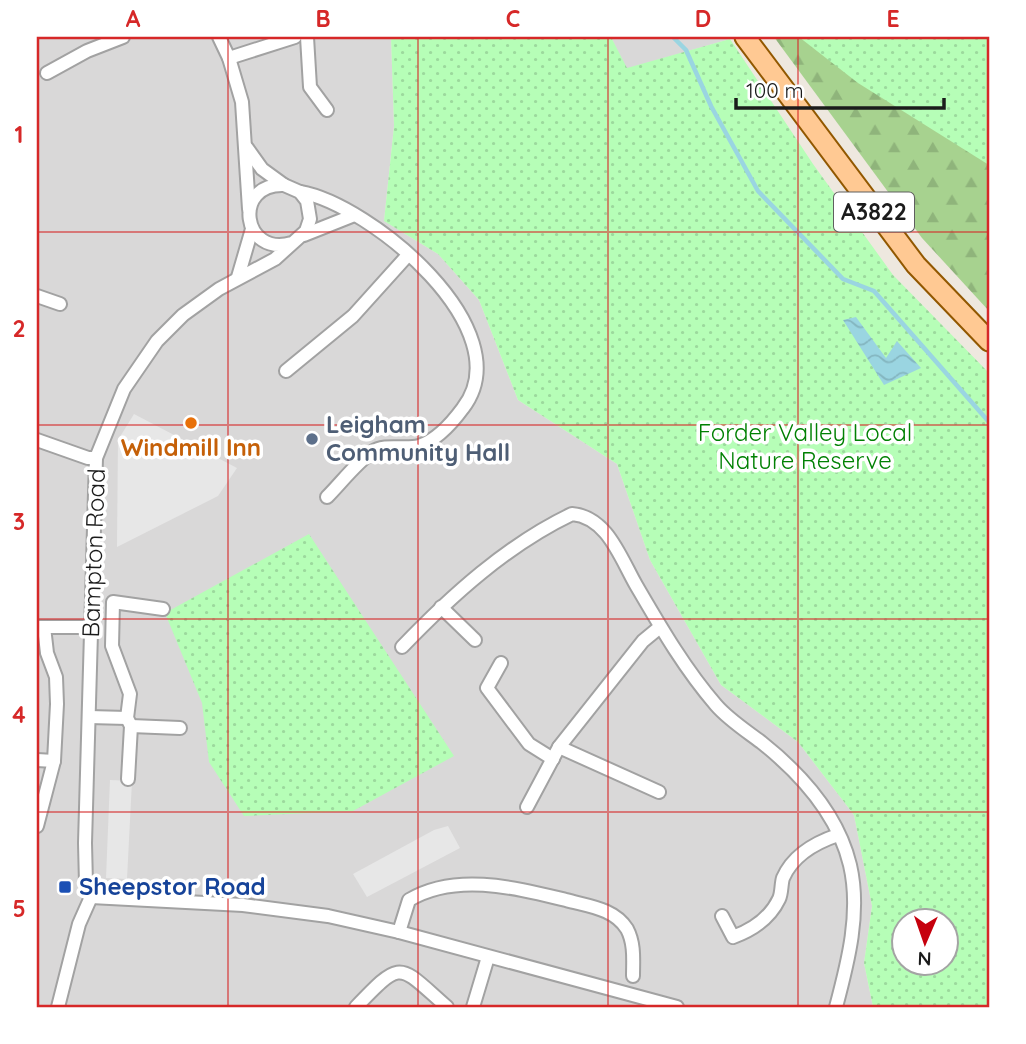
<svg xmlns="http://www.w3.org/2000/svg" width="1026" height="1044" font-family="Quicksand,sans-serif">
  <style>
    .residential { fill: #d9d8d8 }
    .forest { fill: url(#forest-firs) }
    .park { fill: url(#park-dots); fill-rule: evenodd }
    .parking { fill: #e7e7e7 }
    .water { fill: url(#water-waves) }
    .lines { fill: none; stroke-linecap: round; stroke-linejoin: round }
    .stream { stroke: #9ad5e1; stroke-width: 4.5 }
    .street-casing { stroke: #a2a2a2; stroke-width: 16 }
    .primary-casing { stroke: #925800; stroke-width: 23 }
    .street { stroke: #fff; stroke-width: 12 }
    .primary { stroke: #ffc993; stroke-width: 19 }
    .grid { fill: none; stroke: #d62828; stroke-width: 2; stroke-opacity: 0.55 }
    .food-dot { fill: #e8710a; stroke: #fff; stroke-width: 2.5 }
    .service-dot { fill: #5c6f8a; stroke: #fff; stroke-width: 2.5 }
    .transit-dot { fill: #1a4fb4; stroke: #fff; stroke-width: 2.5 }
    .labels { text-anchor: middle; stroke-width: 7; stroke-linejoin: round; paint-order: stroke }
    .shield { fill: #fff; stroke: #5f5f5f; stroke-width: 2 }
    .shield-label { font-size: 23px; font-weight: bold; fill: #1b1b1b }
    .service-label { font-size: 24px; font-weight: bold; fill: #4e5e75; stroke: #fff; text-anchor: start }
    .park-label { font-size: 24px; fill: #018103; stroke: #fff }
    .food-label { font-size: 24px; font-weight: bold; fill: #c56008; stroke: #fff }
    .street-label { font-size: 24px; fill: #1b1b1b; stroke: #fff }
    .transit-label { font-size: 24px; font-weight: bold; fill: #164399; stroke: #fff; text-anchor: start }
    .neatline { fill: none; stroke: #d62828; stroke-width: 2.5 }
    .grid-label { font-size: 23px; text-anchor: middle; font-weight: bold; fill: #d62828 }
  </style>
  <defs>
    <pattern id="forest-firs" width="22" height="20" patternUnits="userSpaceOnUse" patternTransform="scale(1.75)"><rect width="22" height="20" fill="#a7d28f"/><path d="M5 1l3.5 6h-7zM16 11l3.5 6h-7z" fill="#8fb47b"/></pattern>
    <pattern id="park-dots" width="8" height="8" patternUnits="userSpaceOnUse" patternTransform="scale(1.75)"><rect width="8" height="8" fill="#b6feb7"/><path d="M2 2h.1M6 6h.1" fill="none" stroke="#9cd99d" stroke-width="1.8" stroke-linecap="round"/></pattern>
    <pattern id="water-waves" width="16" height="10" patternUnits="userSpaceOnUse" patternTransform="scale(1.75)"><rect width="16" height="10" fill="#9ad5e1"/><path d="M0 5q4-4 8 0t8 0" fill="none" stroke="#84b6c0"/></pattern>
  </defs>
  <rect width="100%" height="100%" fill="#eee8df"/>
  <g class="residential">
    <polygon points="37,37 391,37 394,126 384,221 438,254 479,300 518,400 617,464 650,560 721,685 798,742 854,815 872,906 864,963 873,1007 37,1007"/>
    <polygon points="611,37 728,37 730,39 626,69"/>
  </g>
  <polygon class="forest" points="774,37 989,37 989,311 922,238"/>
  <g class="park">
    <path d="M391 37H611L627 68 730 39 813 164 893 275 989 373V1007H873L864 963 872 906 854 815 798 742 721 685 650 560 617 464 518 400 479 300 438 254 384 221 394 126ZM904 922H946V964H904Z"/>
    <polygon points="799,37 989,37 989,165 858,83"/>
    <polygon points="309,534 454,756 353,811 244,816 209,762 202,703 165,613"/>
  </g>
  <g class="parking">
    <polygon points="134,414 237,468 218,496 117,547 118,440"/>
    <polygon points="110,780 132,781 127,879 106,878"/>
    <polygon points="448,826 460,848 367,897 353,874 434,830"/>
  </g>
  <polygon class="water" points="856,317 886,358 897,341 921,368 884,385 843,320"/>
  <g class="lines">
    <polyline class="stream" points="673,37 686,50 711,106 758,191 843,279 874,291 989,422"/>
    <defs>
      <g id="street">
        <polyline points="219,37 229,58 242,102 249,209"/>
        <polyline points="307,37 310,87 327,110"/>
        <polyline points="229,58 295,37"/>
        <polyline points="47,73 87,51 123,37"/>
        <polyline points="247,148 262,169 284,185"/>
        <path d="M300 192C370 204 523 330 463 408 452 423 437 440 419 446 405 450 385 443 372 452 356 463 341 483 327 497"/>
        <polyline points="304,235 352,216"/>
        <polyline points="238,277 252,229"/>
        <polyline points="37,296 60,304"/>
        <polyline points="286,371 353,316 408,255"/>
        <polyline points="37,440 88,458 96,458"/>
        <polyline points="441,607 475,640"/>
        <polyline points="37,627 92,627"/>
        <path d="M402 647C451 596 507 545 572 514 607 517 620 557 636 585 660 626 684 668 716 705 728 719 745 730 761 742 800 773 838 815 850 865 861 912 848 962 836 1007"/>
        <polyline points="501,663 487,688 529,744 553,759"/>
        <polyline points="89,717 127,718"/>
        <polyline points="131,726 180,728"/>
        <polyline points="559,747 659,792"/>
        <polyline points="37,760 54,761"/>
        <polyline points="128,779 131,726 127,718 130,694 112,646 113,602 163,609"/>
        <polyline points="527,807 559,747 643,641 660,627"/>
        <polyline points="37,826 54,761 57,704 56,677 47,653 44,627"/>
        <polyline points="91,897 243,905 328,916 399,932 677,1007"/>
        <path d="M722 916 733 937C752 930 770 918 779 899 782 893 781 884 783 878 793 855 817 842 838 835"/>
        <path d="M399 932 409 900C456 872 516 888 566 900 587 906 614 908 627 929 635 944 633 961 633 976"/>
        <path d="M58 1007 79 924 91 897 86 884 85 843 96 458 124 389 157 341 183 315 219 289 275 259 306 231 310 219 307 201 300 192 284 185C232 183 242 258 292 243"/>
        <path d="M356 1007C403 958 398 964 447 1007"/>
        <polyline points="473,1007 488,957"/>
      </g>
      <polyline id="primary" points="745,37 916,265 989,341"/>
    </defs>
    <use href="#street" class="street-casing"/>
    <use href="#primary" class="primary-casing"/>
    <use href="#street" class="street"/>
    <use href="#primary" class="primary"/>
  </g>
  <path class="grid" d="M228 37V1007M418 37V1007M608 37V1007M798 37V1007M37 232H989M37 425H989M37 619H989M37 812H989"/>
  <circle class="food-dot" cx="191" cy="423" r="7"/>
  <circle class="service-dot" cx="312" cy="439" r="7"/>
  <rect class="transit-dot" x="58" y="880" width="14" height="14" rx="3.5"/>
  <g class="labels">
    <rect class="shield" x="834" y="192.5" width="80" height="39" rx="5"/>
    <g class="shield-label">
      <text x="874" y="220">A3822</text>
    </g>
    <g class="service-label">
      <text x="326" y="433">Leigham<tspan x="326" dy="28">Community Hall</tspan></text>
    </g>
    <g class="park-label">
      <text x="805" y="441">Forder Valley Local<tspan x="805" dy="28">Nature Reserve</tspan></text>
    </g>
    <g class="food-label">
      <text x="191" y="456">Windmill Inn</text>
    </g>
    <g class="street-label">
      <text transform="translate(94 553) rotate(-88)" y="8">Bampton Road</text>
    </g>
    <g class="transit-label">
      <text x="79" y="895">Sheepstor Road</text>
    </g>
  </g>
  <rect width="1026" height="1044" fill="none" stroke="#ffffff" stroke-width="77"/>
  <g transform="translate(925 942) rotate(182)"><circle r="33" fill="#ffffff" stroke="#a4a4a4" stroke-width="2"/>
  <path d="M0-5L12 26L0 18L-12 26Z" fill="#c6000d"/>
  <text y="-10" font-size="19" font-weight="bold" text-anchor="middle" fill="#1b1b1b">N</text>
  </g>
  <path d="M736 98v10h208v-10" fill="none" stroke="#1b1b1b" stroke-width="3.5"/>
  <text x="746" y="98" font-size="21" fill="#1b1b1b" stroke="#ffffff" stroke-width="5" paint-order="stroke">100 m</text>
  <rect x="38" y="38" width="950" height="968" class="neatline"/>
  <g class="grid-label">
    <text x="133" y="27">A</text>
    <text x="323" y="27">B</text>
    <text x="513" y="27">C</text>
    <text x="703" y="27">D</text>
    <text x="893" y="27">E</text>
    <text x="19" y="143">1</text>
    <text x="19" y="337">2</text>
    <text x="19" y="530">3</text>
    <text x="19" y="723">4</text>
    <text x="19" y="917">5</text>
  </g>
</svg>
